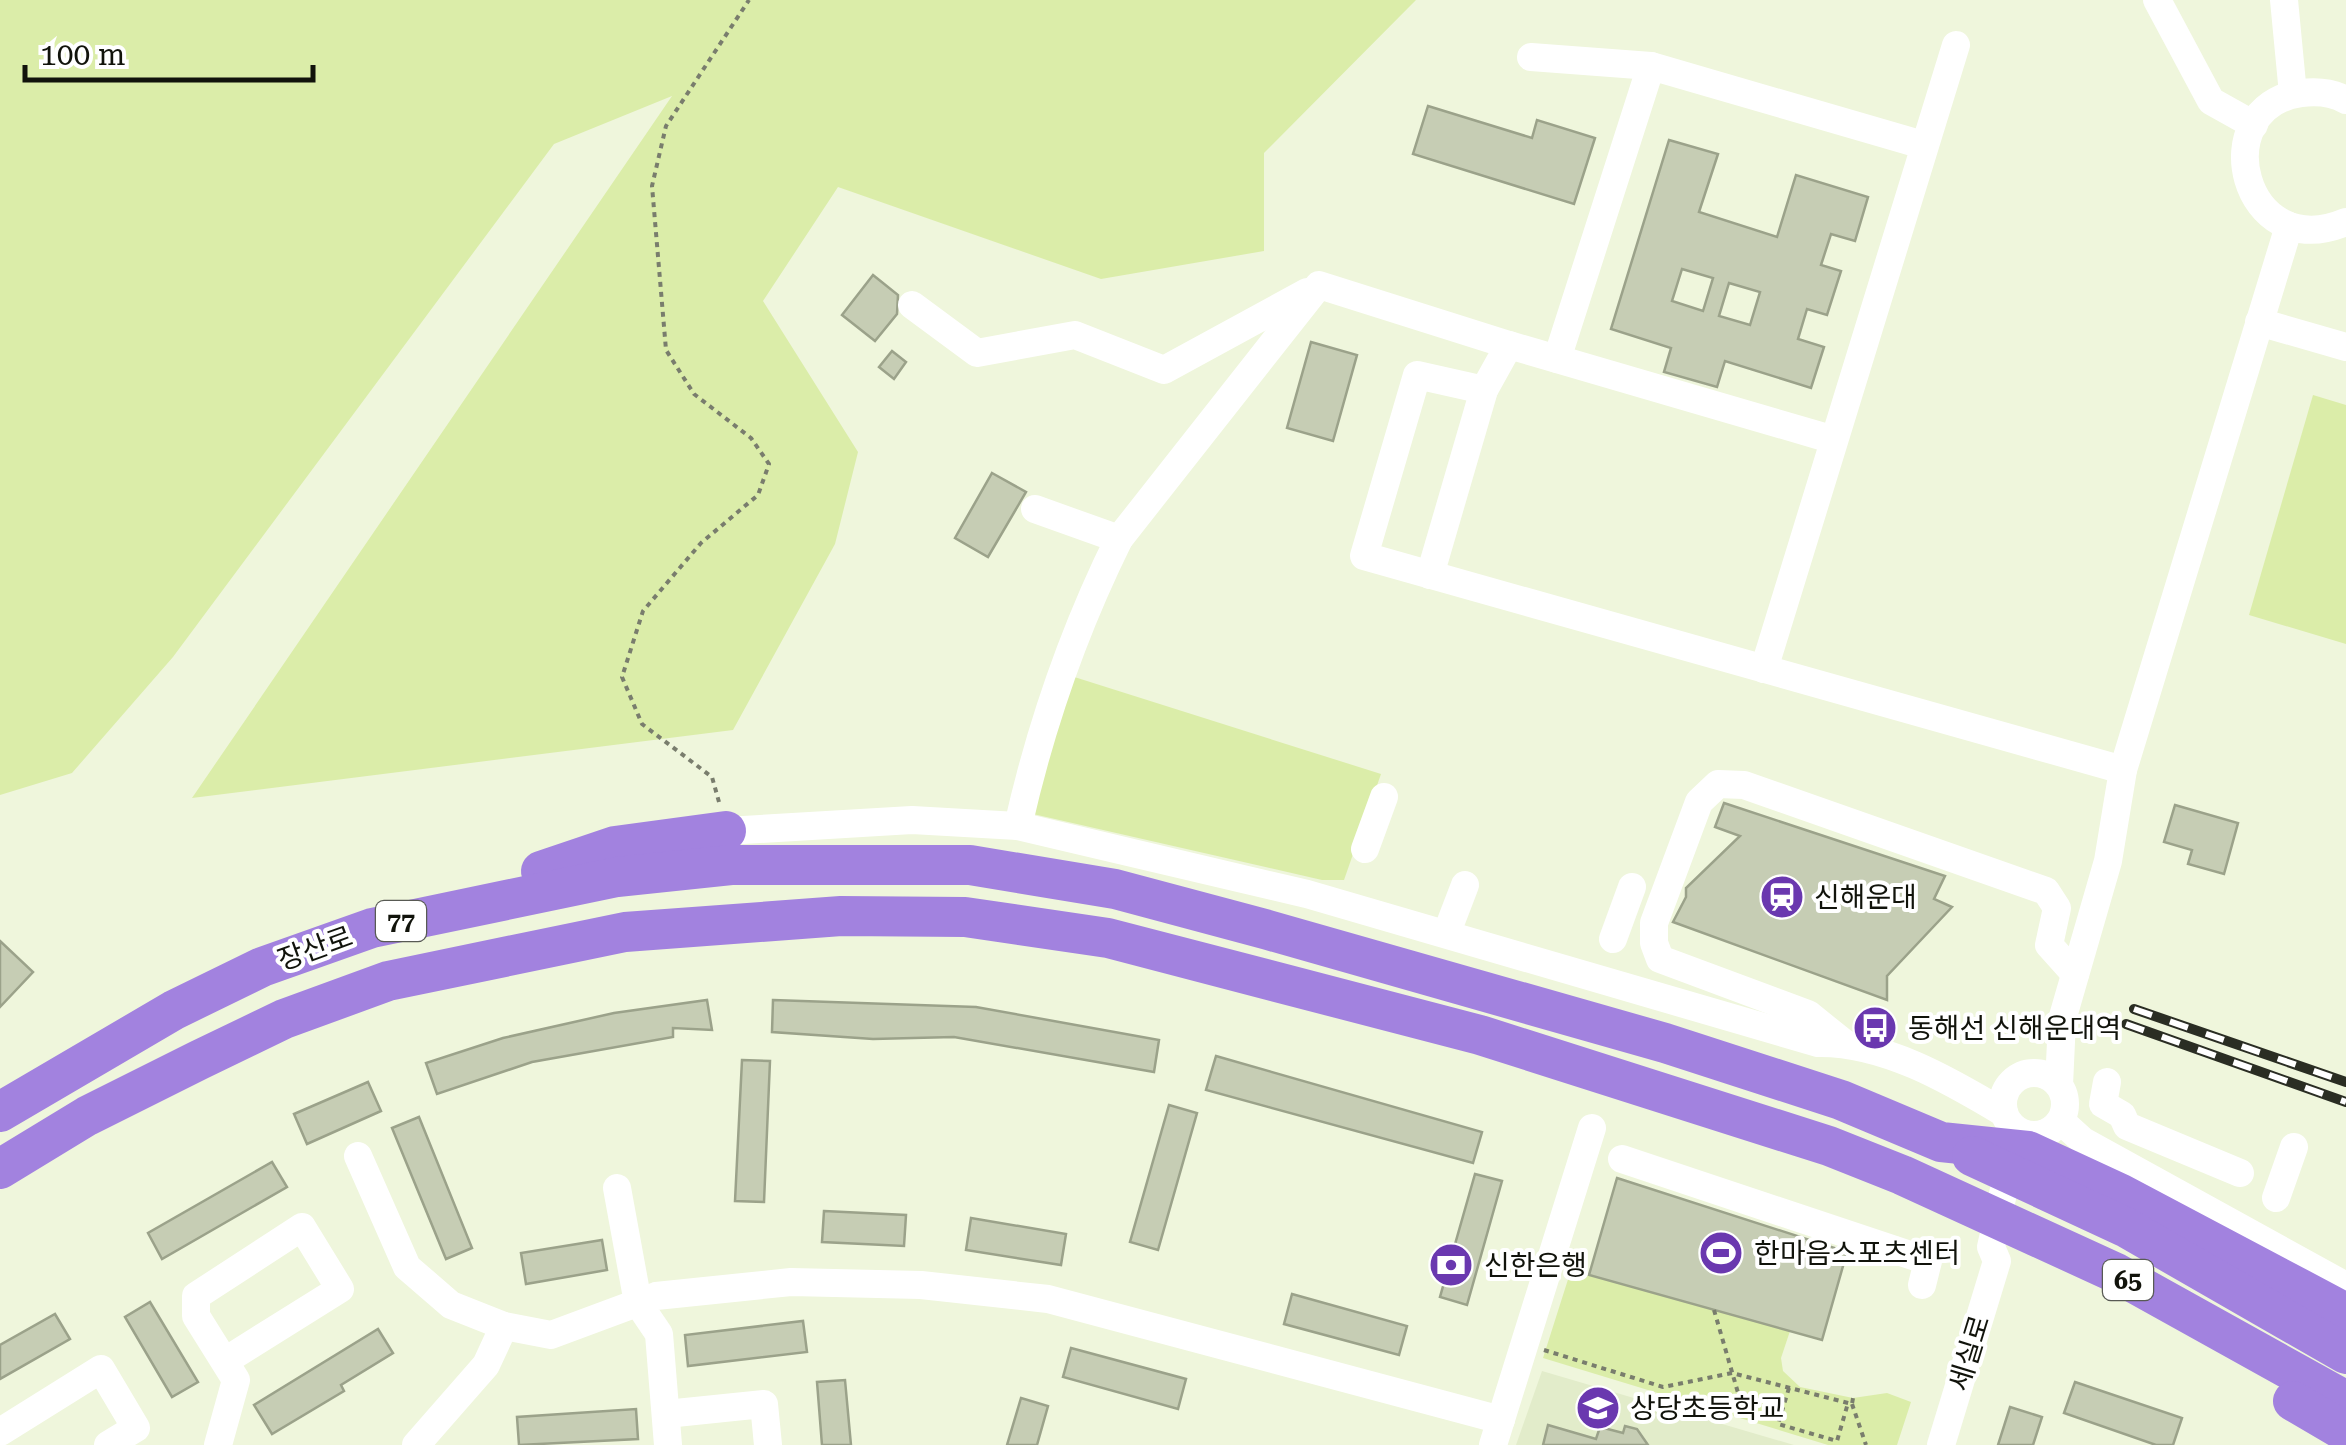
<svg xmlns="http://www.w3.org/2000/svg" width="2346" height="1445" font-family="'Roboto Serif','Noto Sans KR',serif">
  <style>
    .built { fill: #e2ecca }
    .green { fill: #dbeda9 }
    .building { fill: #c6cdb4; stroke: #9ba28a; stroke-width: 2.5; fill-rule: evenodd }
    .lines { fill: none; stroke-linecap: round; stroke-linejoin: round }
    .path { stroke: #797d6d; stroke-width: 4; stroke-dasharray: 5 5; stroke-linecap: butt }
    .minor { stroke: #fff; stroke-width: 28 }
    .highway { stroke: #a282df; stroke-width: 40 }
    .rail-casing { stroke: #2a2d23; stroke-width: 10 }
    .rail { stroke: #fff; stroke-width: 6; stroke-dasharray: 19; stroke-linecap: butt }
    .labels { text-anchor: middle; stroke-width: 8; stroke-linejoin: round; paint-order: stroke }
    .shield { fill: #fff; stroke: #585a54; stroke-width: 2.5 }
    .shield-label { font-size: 25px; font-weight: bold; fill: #11130b }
    .poi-label { font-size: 28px; fill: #11130b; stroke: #fff; text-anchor: start }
    .street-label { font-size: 28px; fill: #11130b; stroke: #fff }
  </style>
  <rect width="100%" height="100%" fill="#eff6dc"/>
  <polygon class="built" points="1542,1371 1794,1445 1516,1445"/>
  <g class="green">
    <polygon points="0,0 1416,0 1264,153 1264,251 1101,279 838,187 763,301 858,452 835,544 733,730 192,798 672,96 554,144 173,657 72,773 0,795"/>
    <polygon points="2313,395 2346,405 2346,644 2249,615"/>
    <polygon points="1068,675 1381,774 1344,880 1322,880 1033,814"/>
    <polygon points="1571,1270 1790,1331 1781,1358 1783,1371 1800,1387 1853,1398 1887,1393 1911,1402 1897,1445 1828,1445 1543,1358"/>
  </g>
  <g class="building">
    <polygon points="1428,106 1532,138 1537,120 1595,138 1574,204 1413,154"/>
    <path d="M1669 140 1718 154 1699 212 1777 237 1796 175 1868 197 1855 241 1831 234 1821 265 1841 271 1827 315 1807 309 1798 339 1824 347 1811 388 1725 361 1717 387 1664 372 1671 348 1611 329ZM1682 269 1713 278 1703 311 1672 301ZM1729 283 1760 292 1750 325 1719 316Z"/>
    <polygon points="873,275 898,295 897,314 875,341 842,315"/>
    <polygon points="1311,342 1357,355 1333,441 1287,428"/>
    <polygon points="892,351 906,362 894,379 879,367"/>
    <polygon points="992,473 1026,492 988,557 955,538"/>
    <polygon points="1724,803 1945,876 1934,899 1952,907 1887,976 1887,1000 1673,922 1686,897 1686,888 1740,836 1715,827"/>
    <polygon points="2175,805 2238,823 2224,874 2188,864 2192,850 2164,842"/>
    <polygon points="0,941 33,972 0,1007"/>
    <polygon points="707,1000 712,1030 673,1028 673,1037 532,1062 437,1094 426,1063 503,1038 614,1013"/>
    <polygon points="773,1000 976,1007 1159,1040 1154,1072 954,1037 873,1039 772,1032"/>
    <polygon points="1216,1056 1482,1132 1473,1163 1206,1090"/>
    <polygon points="742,1060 770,1061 764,1202 735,1201"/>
    <polygon points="368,1082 381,1111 307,1144 294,1114"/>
    <polygon points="1169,1105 1197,1113 1158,1250 1130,1242"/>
    <polygon points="419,1117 472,1248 446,1259 392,1128"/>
    <polygon points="272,1162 287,1187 162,1259 148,1233"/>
    <polygon points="1475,1174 1502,1181 1467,1305 1440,1297"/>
    <polygon points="1617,1178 1847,1252 1822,1340 1589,1275"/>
    <polygon points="824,1211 906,1215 904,1246 822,1242"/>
    <polygon points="971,1218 1066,1234 1061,1265 966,1250"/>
    <polygon points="602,1240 607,1270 526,1284 521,1253"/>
    <polygon points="1292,1294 1407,1326 1399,1355 1284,1324"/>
    <polygon points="150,1302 198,1382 172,1397 125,1317"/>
    <polygon points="55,1314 70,1339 0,1379 0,1345"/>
    <polygon points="803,1321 807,1352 688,1366 685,1335"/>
    <polygon points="378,1329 393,1353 341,1385 344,1391 272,1434 254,1405"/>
    <polygon points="1071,1348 1186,1379 1178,1409 1063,1377"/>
    <polygon points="845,1380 851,1445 822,1445 817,1382"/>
    <polygon points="2075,1382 2182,1418 2173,1445 2156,1445 2064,1413"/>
    <polygon points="1021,1398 1048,1406 1037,1445 1007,1445"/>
    <polygon points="2010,1407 2042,1417 2033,1445 1998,1445"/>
    <polygon points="636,1409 638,1439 519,1445 517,1417"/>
    <polygon points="1548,1425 1596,1439 1600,1427 1623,1433 1625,1426 1637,1429 1648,1445 1543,1445"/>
  </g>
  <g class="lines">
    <g class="path">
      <polyline points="719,802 712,777 642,724 622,677 643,611 701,543 758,495 769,464 751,438 694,394 666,350 652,186 666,126 749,0"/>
      <polyline points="1714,1310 1743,1410"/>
      <polyline points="1544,1350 1663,1387 1732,1373 1848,1403 1852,1404 1853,1398"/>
      <polyline points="1789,1388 1778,1424 1837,1441 1848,1403"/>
      <polyline points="1852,1404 1866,1445"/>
    </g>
    <g class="minor">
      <polyline points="2157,0 2211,101 2254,125"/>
      <polyline points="2284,0 2293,94"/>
      <polyline points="1531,57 1651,66"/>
      <path d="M2346 100C2332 92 2317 91 2301 93 2204 107 2242 266 2346 222"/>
      <polyline points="912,305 977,353 1075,335 1164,370 1307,292"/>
      <polyline points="2259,322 2346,347"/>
      <polyline points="1509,345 1831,439"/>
      <polyline points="1557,359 1651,66 1923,145"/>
      <polyline points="1035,509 1119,539 1319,285 1509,345 1484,390 1417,375 1364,556 2123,770"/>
      <polyline points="1430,575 1484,390"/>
      <polyline points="1764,669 1956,45"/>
      <path d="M1018 826C1041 724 1073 632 1119 539"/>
      <path d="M726 831 912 820 1018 826 1307 894 1818 1043C1884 1042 1949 1080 2004 1113"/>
      <polyline points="1365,849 1384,797"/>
      <polyline points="1447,932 1465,885"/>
      <polyline points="1613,939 1632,887"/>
      <polyline points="1844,1043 1808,1014 1660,959 1654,943 1654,923 1699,802 1718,784 1744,785 2046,891 2057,908 2049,945 2075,974"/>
      <circle cx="2034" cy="1104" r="31"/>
      <polyline points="2107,1082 2103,1104 2122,1115 2127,1126 2240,1173"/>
      <polyline points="2059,1085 2062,1020 2108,861 2123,770 2289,226"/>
      <polyline points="2061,1121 2083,1141 2346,1286"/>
      <polyline points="358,1156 407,1267 451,1305 504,1326 551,1335 656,1296 791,1282 921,1285 1048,1299 1501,1420"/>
      <polyline points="1622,1159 1928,1261 1922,1285"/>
      <polyline points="617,1188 638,1303 659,1334 668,1445"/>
      <polyline points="2276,1198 2294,1147"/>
      <polyline points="666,1414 764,1404 768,1445"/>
      <polyline points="0,1432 101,1369 136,1428 108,1445"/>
      <polyline points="218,1445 236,1380 196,1316 196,1296 302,1227 340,1289 225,1361"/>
      <polyline points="416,1445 486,1365 504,1326"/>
      <polyline points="1493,1445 1592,1128"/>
      <polyline points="1941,1445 1997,1261 1991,1247 2011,1158"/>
    </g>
    <g class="highway">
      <polyline points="541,871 615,846 726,831"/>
      <polyline points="0,1112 174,1010 262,967 372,928 617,877 731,865 970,865 1115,889 1268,930 1665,1043 1841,1100 1941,1142 2028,1151 2121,1194 2346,1313"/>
      <polyline points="1972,1156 2125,1227 2346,1354"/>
      <polyline points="0,1169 87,1116 199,1060 284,1019 388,981 625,932 841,916 965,917 1108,938 1480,1035 1829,1146 1902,1175 2116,1273 2346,1401"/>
      <polyline points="2293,1401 2346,1432"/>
    </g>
    <defs>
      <g id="rail">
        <polyline points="2134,1009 2346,1082"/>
        <polyline points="2126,1024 2346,1102"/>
      </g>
    </defs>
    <use href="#rail" class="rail-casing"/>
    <use href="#rail" class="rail"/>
  </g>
  <defs>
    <symbol id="station-disc" viewBox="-11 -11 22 22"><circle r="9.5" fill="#6a38af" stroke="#fff"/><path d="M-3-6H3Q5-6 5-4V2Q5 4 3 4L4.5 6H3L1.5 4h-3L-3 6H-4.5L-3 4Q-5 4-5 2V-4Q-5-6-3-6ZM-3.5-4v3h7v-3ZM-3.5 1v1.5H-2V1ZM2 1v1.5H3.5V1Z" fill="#fff"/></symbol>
    <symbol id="bus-disc" viewBox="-11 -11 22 22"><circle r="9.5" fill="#6a38af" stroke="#fff"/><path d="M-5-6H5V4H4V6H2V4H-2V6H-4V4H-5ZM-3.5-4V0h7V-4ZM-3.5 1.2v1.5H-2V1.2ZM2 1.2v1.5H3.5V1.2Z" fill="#fff"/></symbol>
    <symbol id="stadium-disc" viewBox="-11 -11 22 22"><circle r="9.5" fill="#6a38af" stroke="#fff"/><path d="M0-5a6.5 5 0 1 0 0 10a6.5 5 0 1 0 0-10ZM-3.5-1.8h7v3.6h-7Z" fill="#fff"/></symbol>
    <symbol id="bank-disc" viewBox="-11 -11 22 22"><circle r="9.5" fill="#6a38af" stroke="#fff"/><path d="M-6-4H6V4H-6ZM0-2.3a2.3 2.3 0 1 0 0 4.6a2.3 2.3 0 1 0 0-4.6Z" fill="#fff"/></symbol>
    <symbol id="school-disc" viewBox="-11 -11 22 22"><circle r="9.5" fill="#6a38af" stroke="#fff"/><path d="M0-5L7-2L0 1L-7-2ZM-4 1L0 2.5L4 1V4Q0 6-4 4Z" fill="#fff"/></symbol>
  </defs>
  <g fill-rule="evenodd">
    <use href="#station-disc" x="1757" y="872" width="50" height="50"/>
    <use href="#bus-disc" x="1850" y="1003" width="50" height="50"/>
    <use href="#stadium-disc" x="1696" y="1228" width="50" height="50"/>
    <use href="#bank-disc" x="1426" y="1240" width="50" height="50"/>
    <use href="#school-disc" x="1573" y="1383" width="50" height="50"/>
  </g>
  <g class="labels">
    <g class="shield">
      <rect x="376" y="901" width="50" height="40" rx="8"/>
      <rect x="2103" y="1260" width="50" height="40" rx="8"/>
    </g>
    <g class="shield-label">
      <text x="401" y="930">77</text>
      <text x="2128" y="1289">65</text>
    </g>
    <g class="poi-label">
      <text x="1814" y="907">신해운대</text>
      <text x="1908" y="1038">동해선 신해운대역</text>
      <text x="1754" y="1263">한마음스포츠센터</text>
      <text x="1484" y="1275">신한은행</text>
      <text x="1630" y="1418">상당초등학교</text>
    </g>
    <g class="street-label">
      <text transform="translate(315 948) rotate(-20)" y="10">장산로</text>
      <text transform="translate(1969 1353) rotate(-73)" y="10">세실로</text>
    </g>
  </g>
  <path d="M25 65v15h288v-15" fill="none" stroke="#11130b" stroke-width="5"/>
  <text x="40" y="65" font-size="30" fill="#11130b" stroke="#ffffff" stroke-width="8" paint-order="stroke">100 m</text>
</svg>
